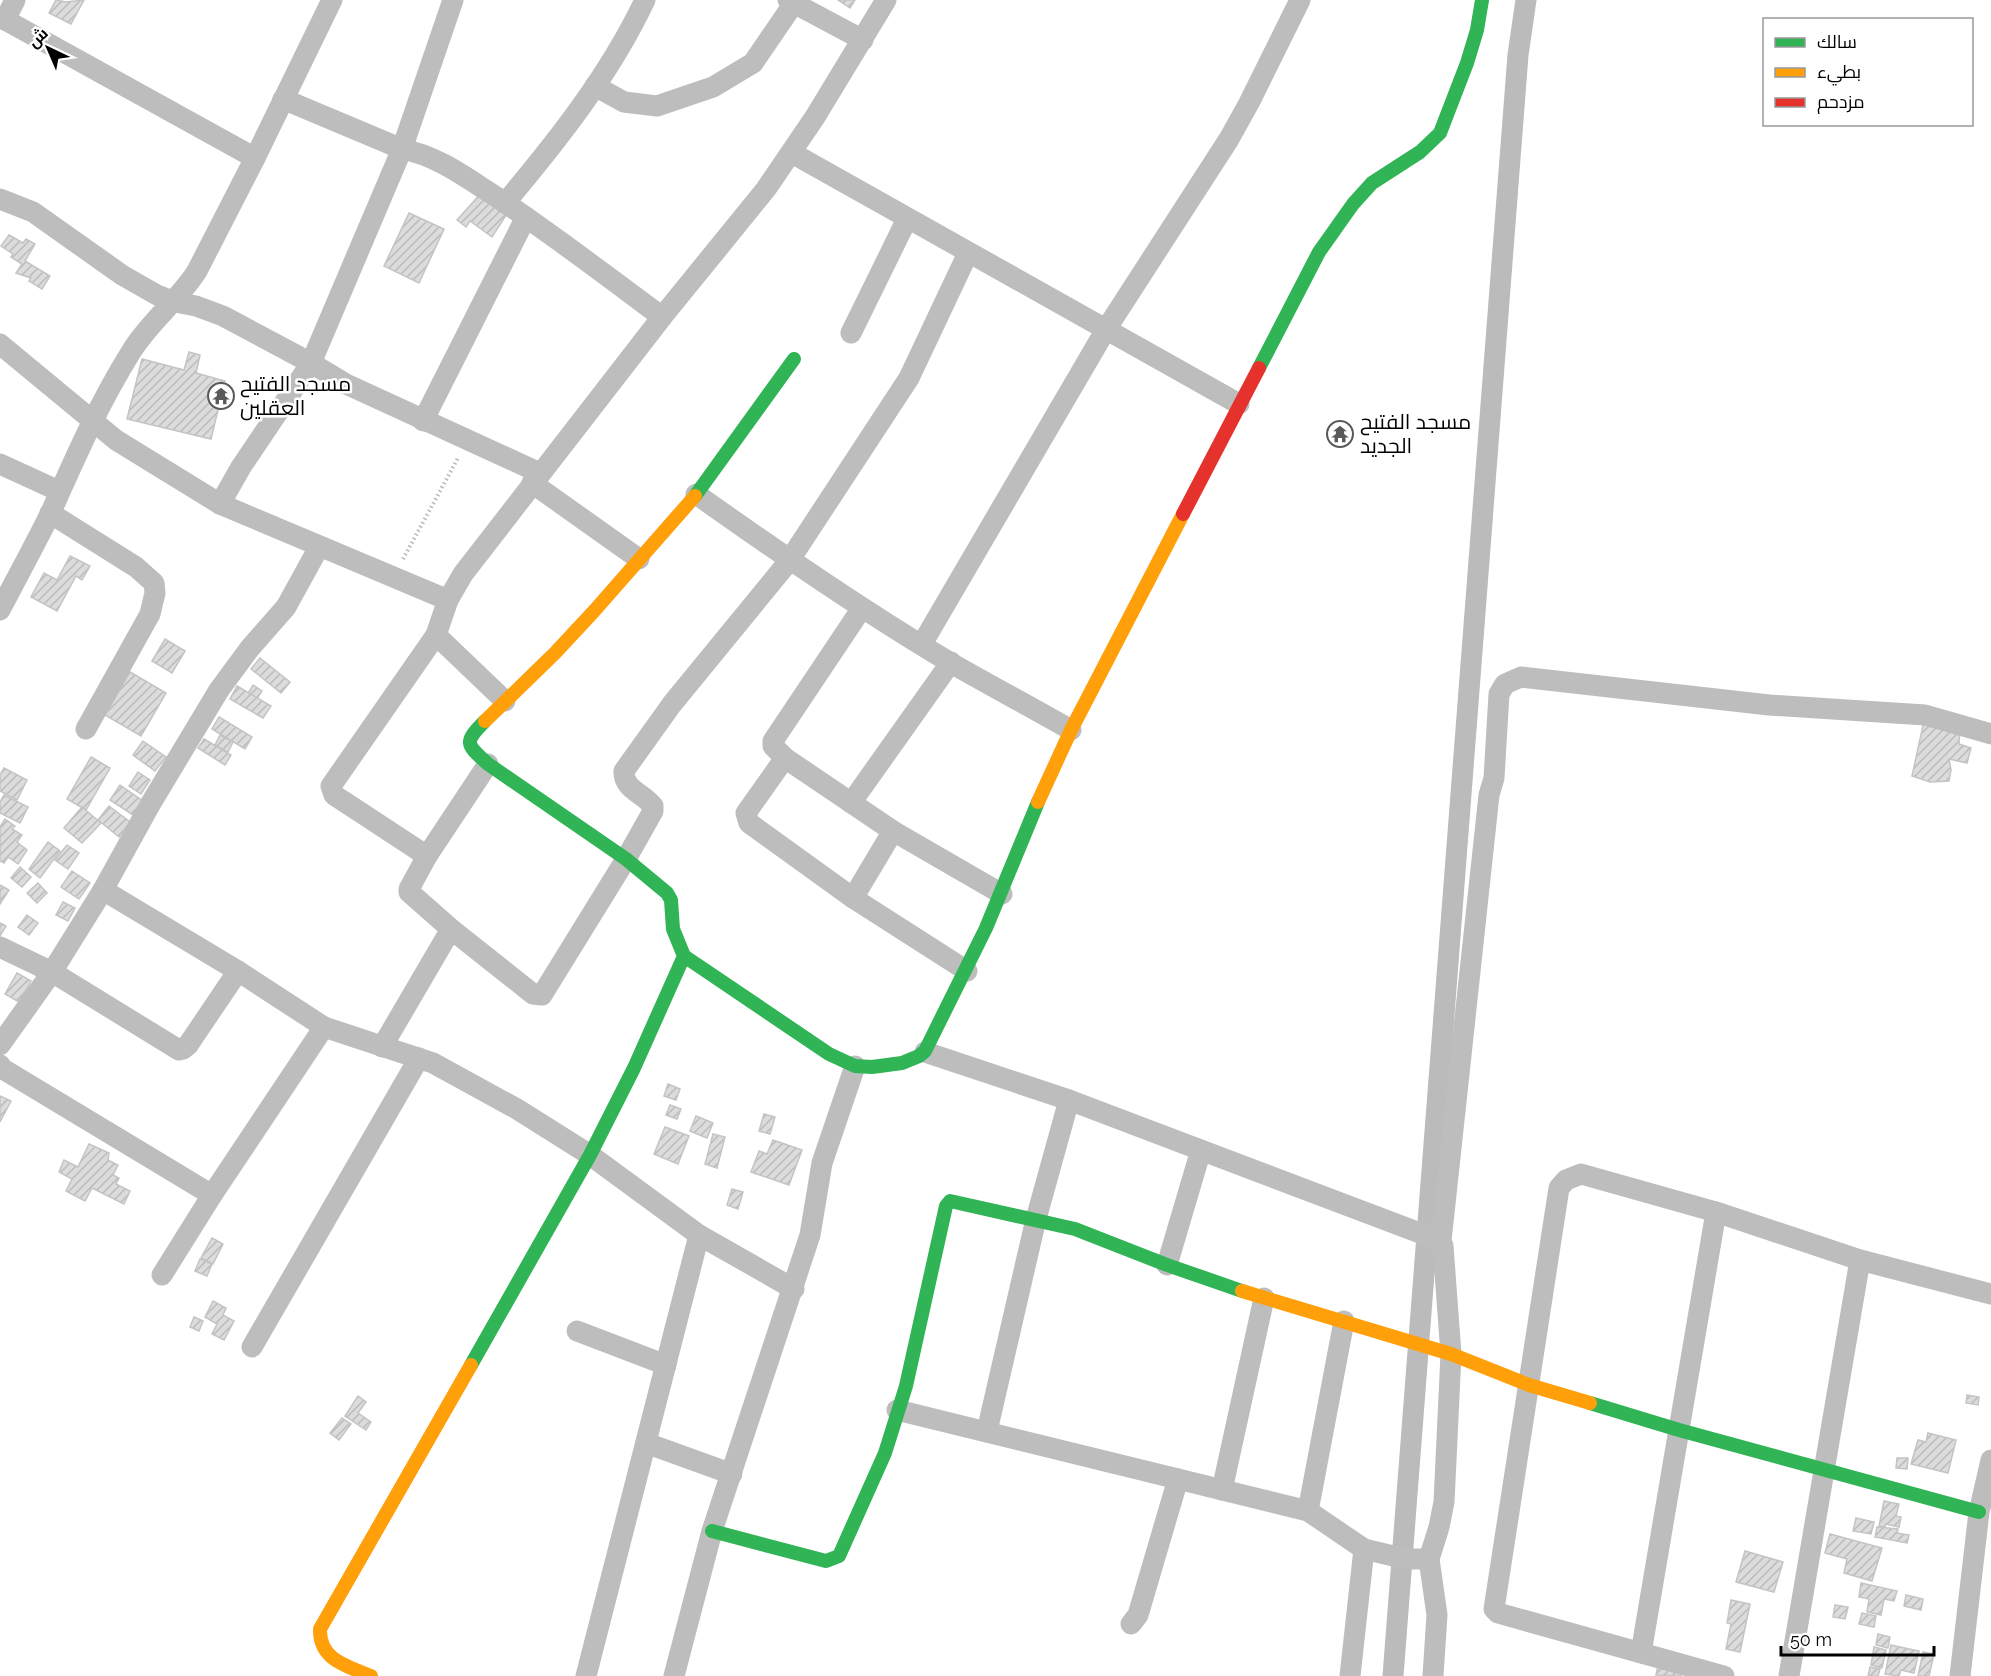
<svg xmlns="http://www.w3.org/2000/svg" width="1991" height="1676" font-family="Raleway,Cairo,sans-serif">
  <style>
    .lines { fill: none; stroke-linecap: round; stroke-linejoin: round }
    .canal { stroke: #bbb; stroke-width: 21 }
    .building { fill: url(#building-hatch); stroke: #c4c4c4; stroke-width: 1.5 }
    .path { stroke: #b8b8b8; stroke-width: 4; stroke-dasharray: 1.5 3; stroke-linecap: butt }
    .street { stroke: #bdbdbd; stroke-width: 21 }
    .fast { stroke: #30b455; stroke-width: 14 }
    .slow { stroke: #ff9f0a; stroke-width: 14 }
    .jam { stroke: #e5322d; stroke-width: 14 }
    .labels { text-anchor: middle; stroke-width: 5; stroke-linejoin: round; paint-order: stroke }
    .poi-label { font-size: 21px; fill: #000; stroke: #fff; text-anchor: start }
  </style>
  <defs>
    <pattern id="building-hatch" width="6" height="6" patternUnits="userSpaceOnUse" patternTransform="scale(1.5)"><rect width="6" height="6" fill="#dcdcdc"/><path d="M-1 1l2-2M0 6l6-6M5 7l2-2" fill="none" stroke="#bbb"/></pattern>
  </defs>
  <rect width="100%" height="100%" fill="#fff"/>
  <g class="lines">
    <polyline class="canal" points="1393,1676 1518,55 1526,0"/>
  </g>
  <g class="building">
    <polygon points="56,0 66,2 84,0 71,24 49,13"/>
    <polygon points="838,0 855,0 850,8"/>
    <polygon points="484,190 510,209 492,237 470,221 466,227 457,220"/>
    <polygon points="409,213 444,229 419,283 384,266"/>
    <polygon points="9,235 23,243 26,239 35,244 25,261 50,276 42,289 29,281 31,278 16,273 22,264 11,257 13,254 1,246"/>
    <polygon points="189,352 200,355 196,373 225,381 211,439 127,419 142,359 184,370"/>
    <polygon points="70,556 90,566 82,580 76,576 57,611 31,597 44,573 57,580"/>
    <polygon points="165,639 185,651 172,673 152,661"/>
    <polygon points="260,658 290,682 281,693 251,669"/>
    <polygon points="130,672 166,693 141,736 105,715"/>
    <polygon points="253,685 262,691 250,710 241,705"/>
    <polygon points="237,686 271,706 263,718 230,699"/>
    <polygon points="219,717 252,737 245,749 212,729"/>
    <polygon points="1924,721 1960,728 1959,744 1971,748 1967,763 1949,759 1951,770 1949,781 1930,782 1912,776"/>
    <polygon points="220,735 233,742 228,752 215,745"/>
    <polygon points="204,739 231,755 225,765 198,748"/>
    <polygon points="143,741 166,757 155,771 133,755"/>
    <polygon points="91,757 110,768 86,810 67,799"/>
    <polygon points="4,768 27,780 17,800 0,791 0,775"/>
    <polygon points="138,772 150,780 141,794 129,786"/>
    <polygon points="120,785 143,801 133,815 110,800"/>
    <polygon points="4,795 28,807 20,823 0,813 0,802"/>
    <polygon points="109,806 130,822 119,837 98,820"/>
    <polygon points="82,807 101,823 82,843 64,828"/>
    <polygon points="5,819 15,826 12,829 22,835 17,842 27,850 18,864 8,857 4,863 0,861 0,827"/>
    <polygon points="48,842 60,851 40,878 29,869"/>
    <polygon points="67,845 79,853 68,869 55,860"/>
    <polygon points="20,867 31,877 22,887 11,878"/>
    <polygon points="72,871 90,883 79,899 61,887"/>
    <polygon points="38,883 47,893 37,903 27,893"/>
    <polygon points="0,885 9,890 0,904"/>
    <polygon points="63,902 75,908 68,921 56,915"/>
    <polygon points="27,915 38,923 29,935 18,927"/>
    <polygon points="0,923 6,926 0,936"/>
    <polygon points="17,973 31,981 19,1002 5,994"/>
    <polygon points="668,1084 680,1089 676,1100 664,1096"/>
    <polygon points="0,1096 11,1101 0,1122"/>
    <polygon points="670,1105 681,1109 677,1119 666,1115"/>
    <polygon points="764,1114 775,1117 770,1134 759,1131"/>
    <polygon points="696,1116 713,1123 707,1138 690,1131"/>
    <polygon points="665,1127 689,1136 678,1164 654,1154"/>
    <polygon points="713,1134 725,1137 717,1168 705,1164"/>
    <polygon points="773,1140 802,1150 789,1185 751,1172 759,1151 767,1154"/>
    <polygon points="89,1144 109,1153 108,1160 118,1165 113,1175 119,1178 116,1184 130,1191 124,1204 92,1188 85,1201 66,1191 72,1179 59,1172 64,1160 78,1167"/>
    <polygon points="732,1189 743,1192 738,1209 727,1205"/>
    <polygon points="212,1238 223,1244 213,1264 201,1258"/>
    <polygon points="200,1259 212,1264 207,1276 195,1271"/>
    <polygon points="213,1301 226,1308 223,1315 234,1321 224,1340 212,1334 217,1324 205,1317"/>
    <polygon points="194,1317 203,1321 199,1331 190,1327"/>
    <polygon points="1967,1395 1979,1397 1978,1405 1966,1403"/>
    <polygon points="358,1396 366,1402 358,1413 371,1422 366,1430 345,1416"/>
    <polygon points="342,1418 351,1424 339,1440 330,1433"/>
    <polygon points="1928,1433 1956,1440 1948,1473 1911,1464 1918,1440 1926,1442"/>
    <polygon points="1897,1458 1908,1458 1907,1469 1896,1468"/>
    <polygon points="1884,1501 1899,1504 1896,1516 1901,1517 1899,1527 1886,1524 1885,1527 1879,1526"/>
    <polygon points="1856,1518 1874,1522 1871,1534 1853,1531"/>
    <polygon points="1877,1527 1898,1529 1897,1533 1909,1535 1907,1543 1875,1537"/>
    <polygon points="1830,1534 1882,1548 1872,1581 1844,1573 1847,1559 1825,1553"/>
    <polygon points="1745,1551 1783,1562 1774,1592 1736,1582"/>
    <polygon points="1861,1583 1897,1591 1894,1601 1884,1599 1881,1615 1867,1612 1869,1599 1859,1597"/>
    <polygon points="1906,1595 1923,1599 1921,1610 1904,1606"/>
    <polygon points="1731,1600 1750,1604 1740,1652 1726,1649 1731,1624 1727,1623"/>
    <polygon points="1835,1605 1848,1607 1845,1619 1833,1617"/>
    <polygon points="1862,1613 1876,1616 1874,1627 1859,1624"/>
    <polygon points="1878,1634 1890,1637 1888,1648 1876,1645"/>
    <polygon points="1891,1645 1919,1651 1914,1673 1901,1670 1899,1676 1885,1674"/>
    <polygon points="1874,1647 1886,1650 1882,1668 1871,1665"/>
    <polygon points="1923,1652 1934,1654 1929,1676 1918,1676"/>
    <polygon points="1658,1665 1682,1669 1681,1676 1656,1675"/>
    <polygon points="1870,1667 1880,1669 1878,1676 1868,1676"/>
  </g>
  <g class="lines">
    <polyline class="path" points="403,559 458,458"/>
    <g class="street">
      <polyline points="788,0 863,40"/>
      <polyline points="0,17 255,158"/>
      <polyline points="5,20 15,0"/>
      <polyline points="595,86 624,102 657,106 713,87 753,63 794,3"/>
      <path d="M283 99 402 149C438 156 465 177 495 196 552 234 607 276 662 317"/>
      <polyline points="792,153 1239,404"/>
      <polyline points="0,199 33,212 122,275 157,295 175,302 196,306 223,316 311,363 346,384 540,473"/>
      <path d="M505 203C558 140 610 74 645 0"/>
      <polyline points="851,333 907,219"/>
      <polyline points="0,344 116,440 220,504 448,600"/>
      <polyline points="423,421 526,217"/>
      <polyline points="0,464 59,491"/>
      <polyline points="532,483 639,559"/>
      <path d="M696 494C779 553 863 611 951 663 991 686 1031 707 1071 730"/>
      <polyline points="220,504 241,467 311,363 402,149 453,0"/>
      <polyline points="50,513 136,567 154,583 155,593 150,614 86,729"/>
      <polyline points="862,608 773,741 773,746 785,758 893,831 1002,894"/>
      <path d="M0 610C17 577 35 545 51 512 75 458 99 403 131 352 149 322 178 301 197 271L255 158 332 0"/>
      <polyline points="436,635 505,701"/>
      <polyline points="922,644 1105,331 1229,139 1249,103 1300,0"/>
      <polyline points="785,758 746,813 749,823 853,898 967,971"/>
      <path d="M488 764 427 856 409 889V892L451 929 533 994 542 995 626 859 653 811V806C643 793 623 789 624 771L672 704 789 561 909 378 968 253"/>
      <polyline points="851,803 951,662"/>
      <polyline points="427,856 334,795 331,786 436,635 448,600 463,574 662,317 766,189 815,117 886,0"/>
      <polyline points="103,890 238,971 324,1027 433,1063 517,1109 590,1155 699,1235 794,1289"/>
      <polyline points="853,898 893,831"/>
      <polyline points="0,947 52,972 179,1050 183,1049 188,1045 238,971"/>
      <polyline points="0,1045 52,972 103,890 151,803 219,690 250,648 286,607 319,547"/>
      <polyline points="382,1047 451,929"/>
      <polyline points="925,1052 1069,1100 1441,1241 1443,1246 1451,1354 1444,1502 1439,1527 1429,1559 1437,1615 1433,1676"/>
      <polyline points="0,1065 3,1069 212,1195"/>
      <polyline points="1441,1241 1489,795 1494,778 1499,694 1505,684 1521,677 1769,705 1925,715 1991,734"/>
      <polyline points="1167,1265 1201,1150"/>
      <polyline points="162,1275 212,1195 324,1027"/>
      <polyline points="577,1331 666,1365"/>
      <polyline points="252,1347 419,1058"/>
      <polyline points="897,1410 1308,1511 1364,1549 1406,1559 1429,1559"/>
      <polyline points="987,1431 1036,1219 1069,1100"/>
      <polyline points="646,1443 732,1474"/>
      <polyline points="1222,1490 1264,1298"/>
      <polyline points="1308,1511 1344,1321"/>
      <polyline points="1131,1624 1138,1615 1178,1479"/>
      <polyline points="1641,1653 1716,1212"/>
      <polyline points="586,1676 699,1235"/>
      <polyline points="674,1676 712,1531 810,1235 822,1163 855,1066"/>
      <polyline points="1350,1676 1364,1549"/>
      <polyline points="1724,1676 1498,1613 1494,1609 1559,1188 1566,1180 1581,1174 1716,1212 1860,1260 1991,1294"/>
      <polyline points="1789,1676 1860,1260"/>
      <polyline points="1960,1676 1979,1512 1991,1460"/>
    </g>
    <g class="fast">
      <polyline points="1259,368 1319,252 1353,204 1372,183 1420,152 1440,133 1467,63 1477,30 1482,0"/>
      <polyline points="695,496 794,359"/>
      <polyline points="684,956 829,1054 855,1066 872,1067 902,1063 919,1056 925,1051 986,928 1038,802"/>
      <path d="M471 1365 590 1155 634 1068 684 956 673 929 671 900 667 893 626 859 488 764C466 744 463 743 485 721"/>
      <polyline points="1590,1403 1679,1430 1979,1512"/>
      <polyline points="712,1531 826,1561 839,1556 885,1453 906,1386 946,1206 950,1201 1075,1229 1167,1265 1242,1291"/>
    </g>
    <g class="slow">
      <polyline points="485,721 555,653 595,610 695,496"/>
      <polyline points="1038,802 1071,730 1183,514"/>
      <polyline points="1242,1291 1451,1354 1529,1385 1590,1403"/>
      <path d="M371 1676C347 1666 319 1660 320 1629L471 1365"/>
    </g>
    <polyline class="jam" points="1183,514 1259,368"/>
  </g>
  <defs>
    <symbol id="temple-ring" viewBox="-11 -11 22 22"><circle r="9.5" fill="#fff" stroke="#595959" stroke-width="1.5"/><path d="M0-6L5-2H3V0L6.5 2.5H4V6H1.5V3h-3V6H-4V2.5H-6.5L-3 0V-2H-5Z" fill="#595959"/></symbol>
  </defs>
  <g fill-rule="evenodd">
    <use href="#temple-ring" x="206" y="381" width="30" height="30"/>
    <use href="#temple-ring" x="1325" y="419" width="30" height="30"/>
  </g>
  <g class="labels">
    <g class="poi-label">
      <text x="240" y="391">مسجد الفتيح<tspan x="240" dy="24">العقلين</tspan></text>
      <text x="1360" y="429">مسجد الفتيح<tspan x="1360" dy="24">الجديد</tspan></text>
    </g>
  </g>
  <rect x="1763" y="18" width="210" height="108" fill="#ffffff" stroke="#999999" stroke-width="1.5"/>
  <rect x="1775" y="38" width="30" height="9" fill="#30b455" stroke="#999999" stroke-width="1.5"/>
  <text x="1817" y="48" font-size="18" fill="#000000">سالك</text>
  <rect x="1775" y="68" width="30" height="9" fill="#ff9f0a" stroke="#999999" stroke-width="1.5"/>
  <text x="1817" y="78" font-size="18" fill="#000000">بطيء</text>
  <rect x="1775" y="98" width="30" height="9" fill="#e5322d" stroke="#999999" stroke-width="1.5"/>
  <text x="1817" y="108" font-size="18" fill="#000000">مزدحم</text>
  <g transform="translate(48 48) rotate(316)" stroke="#ffffff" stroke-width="4.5" paint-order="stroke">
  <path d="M0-4.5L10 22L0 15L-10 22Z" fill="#000000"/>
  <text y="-9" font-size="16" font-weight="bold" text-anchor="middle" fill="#000000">ش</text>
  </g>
  <path d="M1781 1646v9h153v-9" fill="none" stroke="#000000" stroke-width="3"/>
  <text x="1790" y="1646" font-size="18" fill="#000000" stroke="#ffffff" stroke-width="4.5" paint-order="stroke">50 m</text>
</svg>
